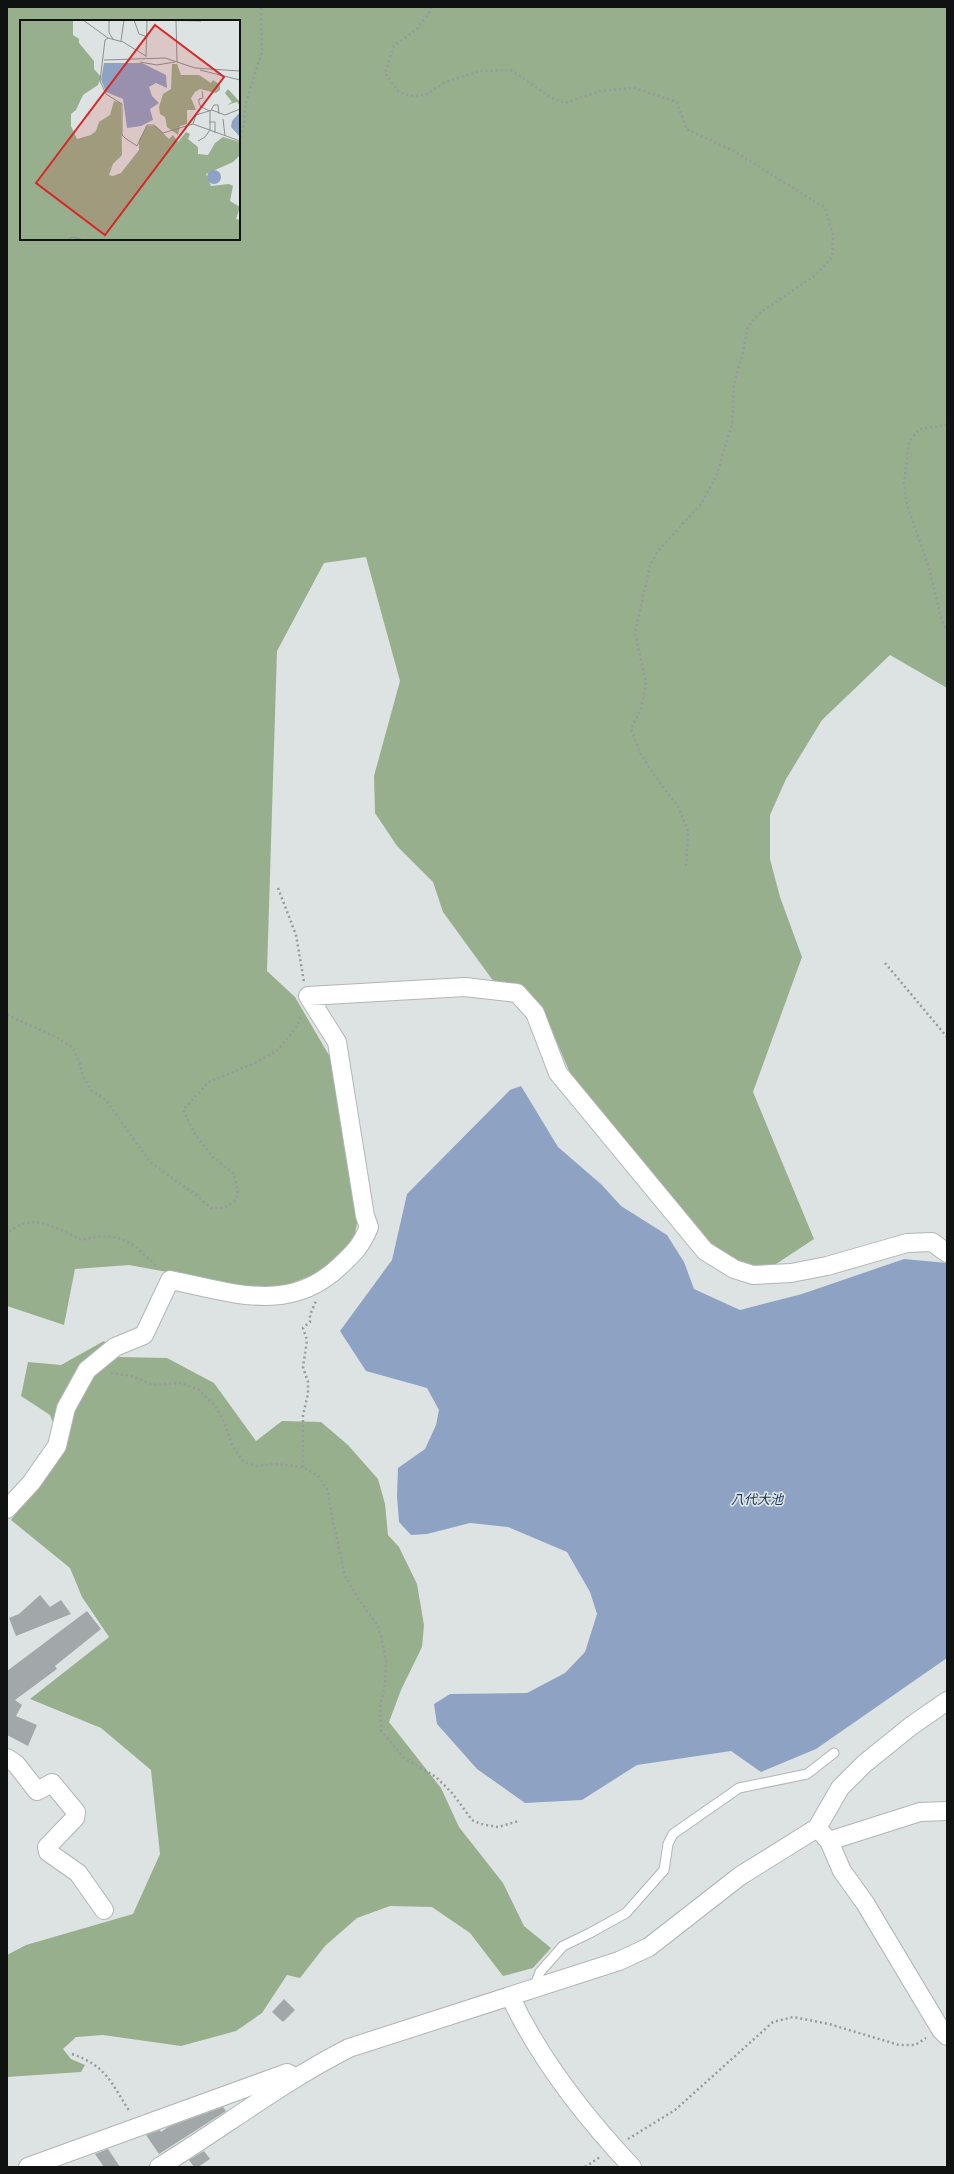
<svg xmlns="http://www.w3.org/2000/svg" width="954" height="2174" font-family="'Roboto Serif','Noto Sans JP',serif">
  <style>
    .forest { fill: #98af8d; fill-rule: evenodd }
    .water { fill: #8ea3c4 }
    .building { fill: #a2a7a9 }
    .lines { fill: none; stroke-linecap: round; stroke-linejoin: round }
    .lane-casing { stroke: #b0b6b6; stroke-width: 11 }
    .street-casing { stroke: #b0b6b6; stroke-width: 20 }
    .path { stroke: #969b9b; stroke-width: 2.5; stroke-dasharray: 2 3; stroke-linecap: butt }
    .lane { stroke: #fff; stroke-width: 9 }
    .street { stroke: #fff; stroke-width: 18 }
    .labels { text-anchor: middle; stroke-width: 3.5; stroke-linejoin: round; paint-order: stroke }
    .water-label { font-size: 13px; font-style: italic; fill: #1c3863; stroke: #dde3e3 }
    .inset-road { fill: none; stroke: #8b8f8f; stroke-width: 1 }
    .view { fill: #d62828; fill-opacity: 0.15; stroke: #d62828; stroke-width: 2 }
    .inset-edge { fill: none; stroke: #101212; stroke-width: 2 }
  </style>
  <rect width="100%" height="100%" fill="#dde3e3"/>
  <g class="forest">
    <path d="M7 7H947V688L890 655 822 720 786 779 770 815V859L780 897 802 957 753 1092 814 1239 770 1268 733 1264 712 1246 572 1078 547 1019 494 982 443 912 433 882 397 846 375 813 374 776 400 681 366 557 324 563 277 651 267 971 295 997 330 1057 358 1218 354 1239 327 1269 272 1291 129 1265 75 1269 64 1325 7 1306ZM21 21H239V239H21Z"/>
    <polygon points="104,1341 119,1357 167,1358 214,1383 256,1441 282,1421 321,1422 348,1445 378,1479 385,1504 388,1535 399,1547 417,1584 424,1625 422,1647 401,1690 389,1722 441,1788 459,1827 503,1883 524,1926 551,1948 533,1968 503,1976 470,1933 432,1907 390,1906 357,1918 325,1946 300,1978 287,1975 262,2013 236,2031 181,2046 103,2035 76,2037 63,2049 71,2059 85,2065 81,2072 7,2077 7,1955 26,1945 133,1914 160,1854 151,1770 101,1728 30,1699 109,1637 82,1597 70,1568 11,1520 63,1448 50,1415 21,1396 28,1362 61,1365"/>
  </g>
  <polygon class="water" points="521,1086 558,1147 602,1185 621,1206 667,1235 684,1262 694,1289 740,1310 802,1294 904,1259 947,1263 947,1658 816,1749 761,1772 731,1751 637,1765 582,1800 525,1803 477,1769 437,1724 434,1704 450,1694 527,1693 565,1673 585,1652 597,1614 590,1592 567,1552 508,1527 470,1523 427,1534 411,1535 399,1522 397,1496 398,1468 425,1449 436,1425 439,1410 427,1388 366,1371 340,1331 392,1260 407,1194 510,1090"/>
  <g class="building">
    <polygon points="40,1595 50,1607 61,1600 71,1614 16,1636 9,1618 19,1614"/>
    <polygon points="87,1611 101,1629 55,1666 57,1669 15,1700 22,1705 16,1716 37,1725 28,1746 7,1735 7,1671"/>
    <polygon points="284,1999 295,2010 283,2022 272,2012"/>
    <polygon points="223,2107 226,2111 159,2154 146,2135 160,2130 161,2132 168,2127"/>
    <polygon points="108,2149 120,2167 104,2167 95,2154"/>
    <polygon points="204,2151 210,2159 198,2167 194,2167 189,2160"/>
  </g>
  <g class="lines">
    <defs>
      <polyline id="lane" points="534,1988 540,1972 563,1946 590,1933 626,1913 664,1870 668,1844 673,1834 739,1788 807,1774 834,1753"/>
      <g id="street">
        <path d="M7 1509 31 1483 57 1446 66 1408 87 1370 115 1347 144 1335 170 1280C231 1292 289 1315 340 1266 355 1252 361 1246 369 1227L365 1216 337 1042 308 996 465 987 517 993 535 1013 558 1073 705 1251 734 1269 753 1275 791 1273 827 1266 907 1243 932 1242 947 1253"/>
        <polyline points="7,1758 16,1764 37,1791 52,1783 76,1812 75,1818 47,1847 48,1852 78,1873 104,1910"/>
        <polyline points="817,1828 829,1841 842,1871 865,1903 941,2030 947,2036"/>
        <polyline points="829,1841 920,1812 947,1811"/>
        <path d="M510 1996C540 2060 583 2115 632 2167"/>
        <polyline points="28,2167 287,2073 291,2075"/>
        <path d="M159 2167C223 2128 282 2082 349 2048L619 1961 649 1947 740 1876 817 1828 840 1788 864 1764 911 1726 947 1701"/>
      </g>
    </defs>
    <use href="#lane" class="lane-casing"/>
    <use href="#street" class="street-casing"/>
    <g class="path">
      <polyline points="431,7 431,10 416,30 394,46 385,73 399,92 411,96 425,95 446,82 480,71 511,70 552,98 565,103 600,91 634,88 677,102 686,129 734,151 825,208 833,235 832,257 816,275 758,314 747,329 743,353 734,384 732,424 716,477 701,504 658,551 650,565 635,633 646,683 641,709 631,729 641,755 661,785 678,806 688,831 686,869"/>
      <polyline points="239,142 243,129 246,102 262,52 261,7"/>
      <polyline points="947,425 920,429 909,441 904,483 907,505 930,571 940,614 947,632"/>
      <polyline points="278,888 296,935 304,982"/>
      <polyline points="885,963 947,1037"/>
      <polyline points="7,1015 56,1037 73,1048 79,1061 83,1077 92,1091 106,1100 150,1162 196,1195 211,1208 224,1208 235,1201 238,1190 233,1173 213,1157 195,1134 183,1110 209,1082 253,1064 278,1050 297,1026 301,1017"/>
      <path d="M7 1236C9 1231 12 1230 16 1227 38 1214 62 1231 82 1240 119 1229 133 1243 158 1268"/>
      <polyline points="111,1373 132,1376 153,1385 180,1383 198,1389 215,1406 224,1422 233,1447 244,1462 257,1466 276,1464 303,1467 318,1476 328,1491 331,1512 345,1576 359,1600 378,1626 383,1645 386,1662 385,1684 380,1707 381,1730 403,1757 436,1777 452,1793 472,1820 481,1824 498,1827 519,1821"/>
      <polyline points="303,1467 303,1415 308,1394 308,1382 303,1367 307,1340 303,1328 310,1322 310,1315 316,1301"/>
      <path d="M72 2054C107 2066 111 2083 130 2112"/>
      <polyline points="628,2139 675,2110 773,2022 793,2017 829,2024 899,2045 915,2045 926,2038"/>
      <polyline points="585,2167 600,2157"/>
    </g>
    <use href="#lane" class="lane"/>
    <use href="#street" class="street"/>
  </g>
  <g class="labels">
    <g class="water-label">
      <text x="757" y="1504">八代大池</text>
    </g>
  </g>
  <g transform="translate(20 20)">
    <rect width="220" height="220" fill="#dde3e3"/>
    <path d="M0 0H62L63 1H53V15L59 19V23L74 41V49L81 57 78 65 63 75 56 90 51 94V106L57 119 71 115 76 111 79 102 90 95 94 81 101 83 102 135 93 144 89 155 93 156 101 153 119 130V120L127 106H136L149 119 153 115 158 122 166 112 170 114 168 119 178 127V134L188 135 195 123 203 117 220 122V135L213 142 186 154 191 166 209 164 213 166 210 181 220 187 216 199 220 200V220H0ZM152 44H157L161 55H179L191 63 193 60 200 65V70L196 73 180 69 175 72 171 78 176 90H167V104L160 106 158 115 147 107 145 97 140 94 139 87 143 74 151 69ZM208 69 219 81 220 86 217 82 207 85 212 82 205 73Z" fill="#98af8d"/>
    <path d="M84 43H122L146 55 147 68 136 63 129 67 132 76 139 83 130 89 133 100 121 106 107 108 103 79 86 72 81 60ZM220 92V117L211 107 212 101ZM187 157a7 7 0 1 1 14 0a7 7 0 1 1-14 0Z" fill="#8ea3c4"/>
    <path class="inset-road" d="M63 0 88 18M89 0V13L93 19M114 0 119 14 128 17M134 0 181 1M156 0 157 42M101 21 104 0M126 36 103 22 88 18 85 20 80 61 86 74 102 84V115L105 118 117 126 127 105H134L143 113 173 104 220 121M126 37 127 0M84 40 145 38 175 48 220 51M120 42 137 45 155 42M180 50 220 60M191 90 194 85H198L199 94M203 99 205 116M189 102H195V113M173 104 176 95 192 90 205 95 220 89M178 121 185 117 190 110V91L181 87 179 83V79L183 78 182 71M47 220 52 217 64 220"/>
    <path class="view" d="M135 5 204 57 85 215 16 163Z"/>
    <rect width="220" height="220" class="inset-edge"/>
  </g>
  <rect width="954" height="2174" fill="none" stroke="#101212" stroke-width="16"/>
</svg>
